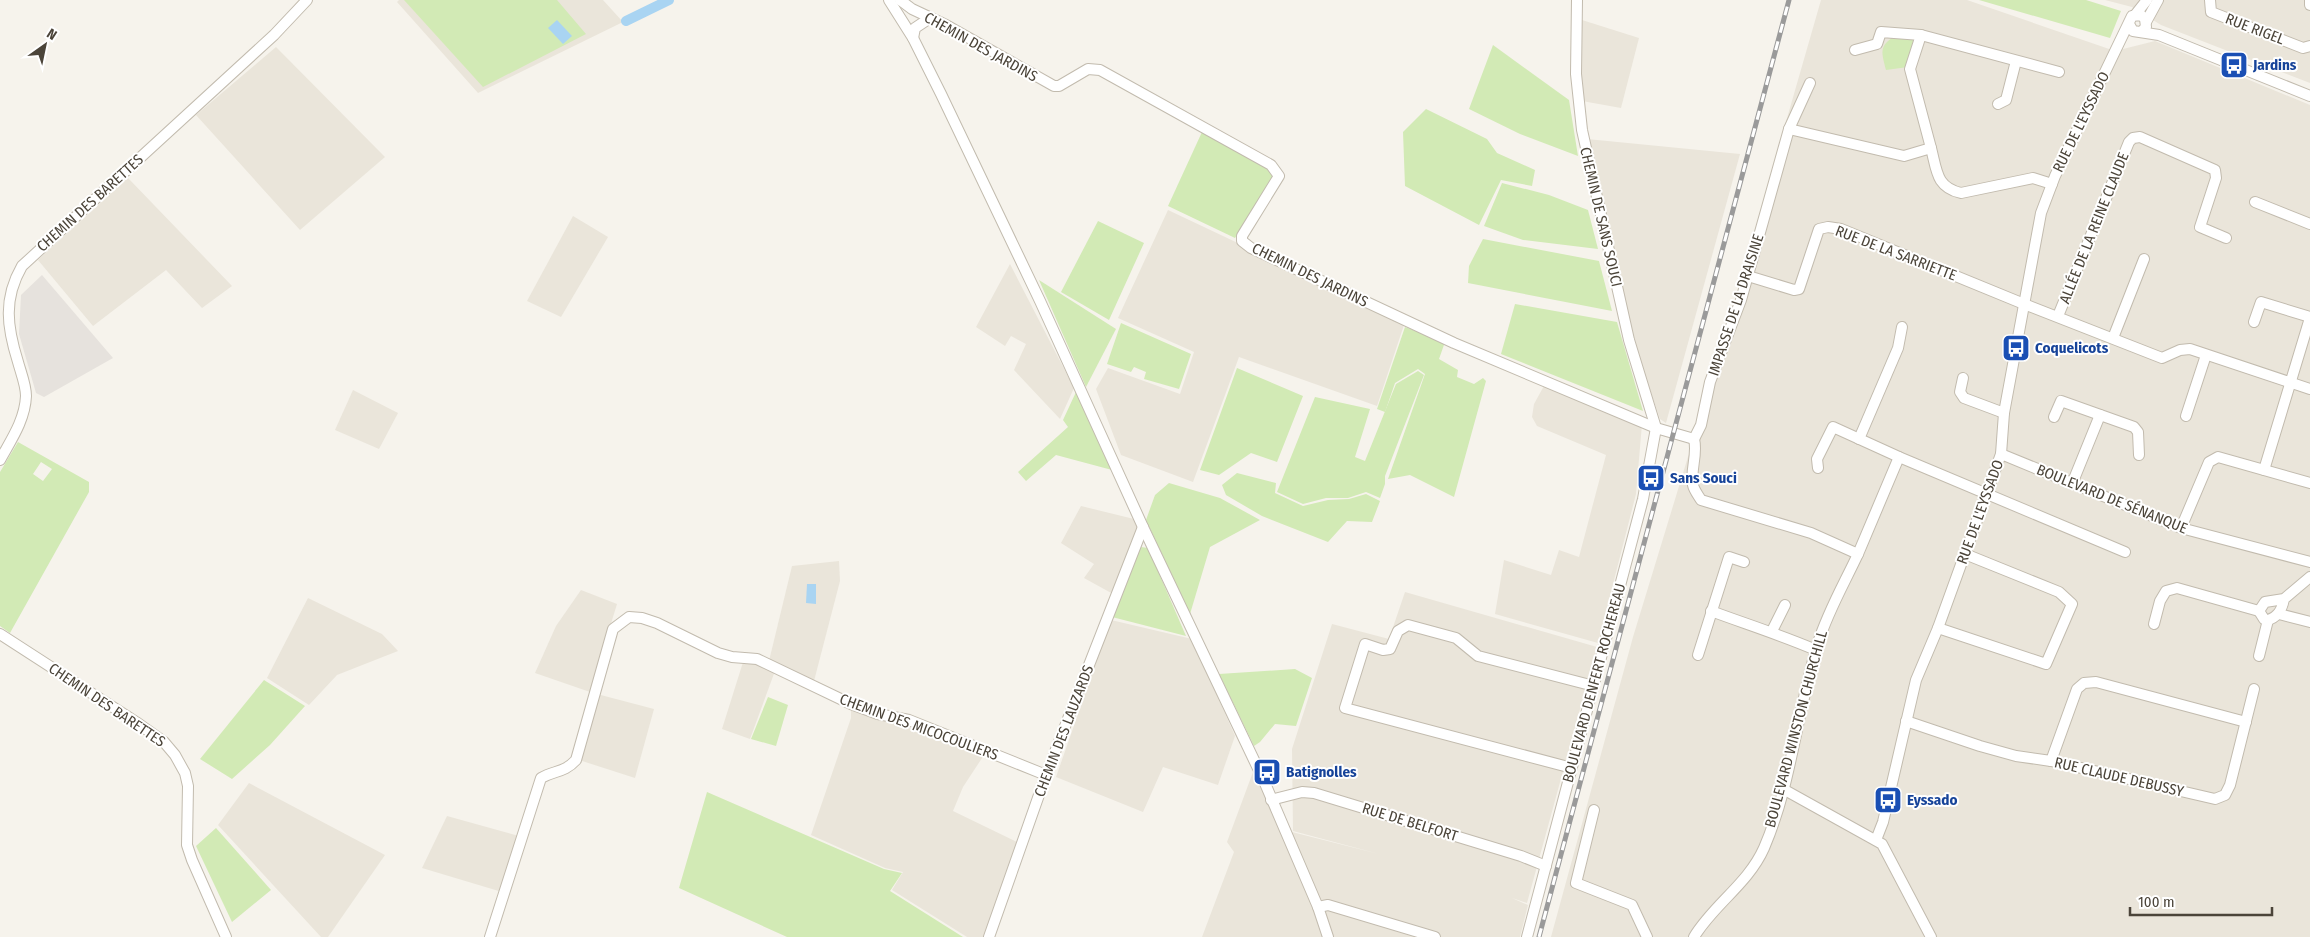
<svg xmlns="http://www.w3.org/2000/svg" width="2310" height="937" font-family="'Fira Sans Condensed',sans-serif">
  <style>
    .residential { fill: #eae5da }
    .industrial { fill: #e6e2dd }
    .green { fill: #d2eab5; fill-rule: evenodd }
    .water { fill: #a9d4f2 }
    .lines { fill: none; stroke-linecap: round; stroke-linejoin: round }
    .canal { stroke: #a9d4f2; stroke-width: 10 }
    .street-casing { stroke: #c2bbae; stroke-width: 12 }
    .street { stroke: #fff; stroke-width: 10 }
    .rail-casing { stroke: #9a9a9a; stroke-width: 5 }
    .rail { stroke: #fff; stroke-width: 3; stroke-dasharray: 9; stroke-linecap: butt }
    .labels { text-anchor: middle; stroke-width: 4; stroke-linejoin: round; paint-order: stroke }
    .street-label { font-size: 15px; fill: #4b4439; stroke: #fff }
    .transit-label { font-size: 15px; font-weight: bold; fill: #164399; stroke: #fff; text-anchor: start }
  </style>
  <rect width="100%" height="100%" fill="#f6f3ec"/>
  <g class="residential">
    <polygon points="399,0 603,0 623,22 478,93 397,2"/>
    <polygon points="1821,0 1967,0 2115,51 2155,41 2310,105 2310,937 1551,937 1633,637 1716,365"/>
    <polygon points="2105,0 2310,0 2310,83 2161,25 2132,7"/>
    <polygon points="1582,20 1639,38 1621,108 1582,101"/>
    <polygon points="276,47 385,157 300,230 196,115"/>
    <polygon points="1587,139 1740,154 1666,423 1660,419 1635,346"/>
    <polygon points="128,178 232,286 202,308 166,270 93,326 38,260"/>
    <polygon points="1168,210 1405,322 1377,406 1239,357 1193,482 1121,455 1096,389 1108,368 1180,394 1194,352 1118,318"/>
    <polygon points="573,216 608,237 561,317 527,301"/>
    <polygon points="1010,264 1074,388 1060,419 1014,370 1026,344 1011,336 1005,346 976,327"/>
    <polygon points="1545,384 1642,424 1636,494 1598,643 1495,614 1504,560 1551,575 1559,550 1579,557 1606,455 1537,426 1532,417 1534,404"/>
    <polygon points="353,390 398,413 379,449 335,430"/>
    <polygon points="1081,506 1134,519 1138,531 1113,594 1084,578 1094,564 1061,543"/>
    <polygon points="839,561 840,581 814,681 769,661 792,566"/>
    <polygon points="581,590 617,604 590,692 535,673 556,626"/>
    <polygon points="1405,592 1597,647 1527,903 1512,898 1528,905 1520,937 1202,937 1234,852 1227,842 1253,772 1292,832 1379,854 1293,831 1292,749 1332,624 1389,639"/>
    <polygon points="308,598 382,634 398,651 337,675 309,705 267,678"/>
    <polygon points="1111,620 1192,639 1235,736 1218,785 1163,767 1143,812 1056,777"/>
    <polygon points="744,659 775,671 750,739 722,729"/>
    <polygon points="597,694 654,709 635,778 579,760"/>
    <polygon points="851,706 908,723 984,755 963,787 953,811 1019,843 984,937 967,937 892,890 903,872 885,868 811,835 851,718"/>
    <polygon points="249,783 385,855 328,937 321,937 218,825"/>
    <polygon points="447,816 519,836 502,892 422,868"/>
  </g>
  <polygon class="industrial" points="42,275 113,358 44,397 36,393 19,334 21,295"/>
  <g class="green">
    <polygon points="404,0 557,0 586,34 483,87"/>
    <polygon points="1979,0 2086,0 2121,11 2110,38"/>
    <path d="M1895 36 1914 39 1908 67 1886 70C1882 53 1878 46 1895 36Z"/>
    <polygon points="1493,45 1569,100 1578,156 1520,134 1469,109"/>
    <polygon points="1426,109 1487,139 1497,153 1535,170 1532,186 1501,180 1479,225 1405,186 1403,132"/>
    <polygon points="1202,132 1271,170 1274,180 1235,238 1168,206"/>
    <polygon points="1502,183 1549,195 1588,210 1598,249 1523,240 1484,226"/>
    <polygon points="1098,221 1144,243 1109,320 1061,292"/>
    <polygon points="1483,239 1599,261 1612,311 1468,283 1469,266"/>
    <polygon points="1039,280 1116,329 1086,387"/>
    <polygon points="1515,304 1617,322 1643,411 1501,354"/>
    <polygon points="1121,323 1191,354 1179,389 1144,379 1146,372 1134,367 1131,372 1107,364"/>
    <polygon points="1405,327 1445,342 1439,359 1458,370 1457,377 1474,384 1483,378 1486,381 1454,497 1410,475 1388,479 1425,374 1418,369 1395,383 1385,412 1377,409"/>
    <polygon points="1237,368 1303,396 1277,462 1251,453 1219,475 1200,470"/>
    <polygon points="1418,371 1424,375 1385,476 1385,484 1380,498 1366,492 1348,498 1326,498 1303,504 1277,492 1315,397 1370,409 1355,457 1365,461 1396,384"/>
    <polygon points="1076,392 1112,470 1056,455 1026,481 1018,472 1068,427 1063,420"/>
    <path d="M18 442 89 482V492L10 633 0 626V472ZM41 462 52 469 43 481 33 474Z"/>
    <polygon points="1237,473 1276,483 1275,493 1303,506 1328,500 1349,499 1366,494 1380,501 1372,522 1347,521 1328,542 1262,516 1226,495 1222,485"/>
    <polygon points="1169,483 1220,498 1260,520 1210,547 1190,614 1146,520 1155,495"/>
    <polygon points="1141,547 1148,548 1186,636 1112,617"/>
    <polygon points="1295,669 1312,678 1296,726 1275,724 1260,742 1254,746 1219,674"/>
    <polygon points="264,680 305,706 270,745 232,779 200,759"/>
    <polygon points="768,697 788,705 776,746 751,739"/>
    <polygon points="707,792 884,869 902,873 890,891 963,937 787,937 679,888"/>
    <polygon points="216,828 271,890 232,922 196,846"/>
  </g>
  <g class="water">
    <polygon points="557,20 572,36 563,44 548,28"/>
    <polygon points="807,584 816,584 816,604 806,603"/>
  </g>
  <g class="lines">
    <polyline class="canal" points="626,21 669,0"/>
    <defs>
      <g id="street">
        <polyline points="889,0 913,38 941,94 1040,301 1143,527 1264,781 1318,907 1328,937"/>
        <polyline points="900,0 912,9 946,25 1054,86 1059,86 1088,69 1100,70 1271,165 1279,176 1242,236 1242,241 1251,248 1454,343 1656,428 1694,439"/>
        <polyline points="2210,0 2211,12 2303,48 2310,46"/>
        <polyline points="2310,0 2310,5"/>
        <polyline points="2135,15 2147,0"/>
        <polyline points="2146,22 2158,0"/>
        <polyline points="2129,24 2133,31 2159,35 2310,96"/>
        <polyline points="913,38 915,28 930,18"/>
        <polyline points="1855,50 1877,44 1881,32 1921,35"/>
        <polyline points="1998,104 2006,100 2016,61"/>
        <path d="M1789 129 1904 156 1931 148C1937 171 1936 187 1961 193L2033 178 2052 184"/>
        <polyline points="1931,148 1910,69 1921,35 2059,72"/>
        <polyline points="2255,202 2310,224"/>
        <polyline points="1748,276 1794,290 1799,289 1819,229 1828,227 1841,229 2024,304 2162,358 2180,350 2190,349 2310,389"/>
        <polyline points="2058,316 2129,142 2133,138 2140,137 2215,170 2216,178 2200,227 2226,238"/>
        <polyline points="2254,322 2261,302 2310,317"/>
        <polyline points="2113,338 2144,259"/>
        <polyline points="1963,378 1960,392 1964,398 2004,413"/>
        <polyline points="2186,416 2206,355"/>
        <polyline points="2054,417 2061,401 2134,427 2138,432 2139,455"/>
        <polyline points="1694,439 1701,425 1710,382 1741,300 1789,129 1810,83"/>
        <polyline points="1859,439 1898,348 1902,327"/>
        <polyline points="2001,454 2181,528 2310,562"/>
        <path d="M0 460C11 440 25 420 26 396 26 385 21 373 18 362 7 327 3 299 22 266L274 35 307 0"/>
        <polyline points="1818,468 1817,459 1833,427 1899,457 2125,552"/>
        <polyline points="2264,470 2310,318"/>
        <polyline points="2072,484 2100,415"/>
        <polyline points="2181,528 2209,462 2218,457 2310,483"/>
        <polyline points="1858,554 1899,457"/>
        <path d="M2284 599C2282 610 2278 617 2268 620L2264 619 2259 611 2265 602 2284 599 2310 577"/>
        <path d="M1711 611C1746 624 1781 635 1816 650"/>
        <polyline points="2279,614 2310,622"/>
        <polyline points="2154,624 2160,601 2166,591 2177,588 2259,611"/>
        <polyline points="1938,628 2046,664 2072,604 2059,592 1965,554"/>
        <polyline points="1772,631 1785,605"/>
        <polyline points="0,634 136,722 164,742 175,755 185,773 188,786 187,845 192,860 226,937"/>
        <polyline points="1698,655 1729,557 1744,562"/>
        <polyline points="2259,656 2268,620"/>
        <polyline points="1906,721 1980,746 2016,756 2051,761 2215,799 2225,795 2230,785 2254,689"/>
        <polyline points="2051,761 2077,689 2084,683 2096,682 2246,722"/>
        <polyline points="1572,768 1345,708 1365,644 1383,650 1390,649 1398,631 1408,625 1456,638 1478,656 1594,686"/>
        <polyline points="1783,789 1882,844 1931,937"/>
        <polyline points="1271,800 1302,792 1314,793 1521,856 1546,866"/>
        <polyline points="1594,810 1576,883 1632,905 1647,937"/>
        <polyline points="1876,840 1883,822 1916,680 1938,628 2001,454 2004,413 2041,213 2055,176 2132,16 2141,15 2145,19 2146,27 2142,31"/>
        <polyline points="1318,907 1328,905 1435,937"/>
        <path d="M490 937 541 778C555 770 564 773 576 760L613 629 629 617 642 618 657 623 718 653 732 657 757 659 851 704 878 714 909 720 1046 775"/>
        <polyline points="989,937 1046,775 1143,527"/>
        <polyline points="1527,937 1643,499 1656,428 1629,340 1582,130 1576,74 1577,0"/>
        <path d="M1694 937C1713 905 1748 884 1764 848 1792 783 1797 710 1818 643 1828 611 1844 584 1858 554L1811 533 1701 500C1698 495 1694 490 1693 485 1690 469 1698 455 1694 439"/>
      </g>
    </defs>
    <use href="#street" class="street-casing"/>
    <use href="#street" class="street"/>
    <defs>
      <polyline id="rail" points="1539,937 1789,0"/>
    </defs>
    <use href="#rail" class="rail-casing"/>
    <use href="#rail" class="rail"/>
  </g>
  <defs>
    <symbol id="bus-square" viewBox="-11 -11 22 22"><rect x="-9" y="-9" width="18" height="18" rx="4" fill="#1a4fb4" stroke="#fff"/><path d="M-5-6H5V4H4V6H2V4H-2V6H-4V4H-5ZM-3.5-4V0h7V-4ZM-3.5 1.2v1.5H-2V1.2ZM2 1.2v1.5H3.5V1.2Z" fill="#fff"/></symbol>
  </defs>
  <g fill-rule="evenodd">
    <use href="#bus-square" x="2218" y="49" width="32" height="32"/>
    <use href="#bus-square" x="2000" y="332" width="32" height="32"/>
    <use href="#bus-square" x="1635" y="462" width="32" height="32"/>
    <use href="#bus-square" x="1251" y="756" width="32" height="32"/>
    <use href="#bus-square" x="1872" y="784" width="32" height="32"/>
  </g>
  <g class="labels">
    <g class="street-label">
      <text transform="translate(2255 29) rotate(21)" y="5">RUE RIGEL</text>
      <text transform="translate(981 47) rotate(29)" y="5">CHEMIN DES JARDINS</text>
      <text transform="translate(2081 122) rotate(-64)" y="5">RUE DE L'EYSSADO</text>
      <text transform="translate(90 203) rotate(-42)" y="5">CHEMIN DES BARETTES</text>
      <text transform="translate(1601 217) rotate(77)" y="5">CHEMIN DE SANS SOUCI</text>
      <text transform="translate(2094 228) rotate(-68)" y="5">ALLÉE DE LA REINE CLAUDE</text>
      <text transform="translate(1896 253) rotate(21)" y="5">RUE DE LA SARRIETTE</text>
      <text transform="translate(1310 275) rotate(26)" y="5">CHEMIN DES JARDINS</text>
      <text transform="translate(1736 305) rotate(-72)" y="5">IMPASSE DE LA DRAISINE</text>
      <text transform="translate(2112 499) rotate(22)" y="5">BOULEVARD DE SÉNANQUE</text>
      <text transform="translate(1980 512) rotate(-70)" y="5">RUE DE L'EYSSADO</text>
      <text transform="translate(1594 683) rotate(-75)" y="5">BOULEVARD DENFERT ROCHEREAU</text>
      <text transform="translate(107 705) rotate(34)" y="5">CHEMIN DES BARETTES</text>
      <text transform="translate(919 727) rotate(20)" y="5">CHEMIN DES MICOCOULIERS</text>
      <text transform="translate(1796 729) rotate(-75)" y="5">BOULEVARD WINSTON CHURCHILL</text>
      <text transform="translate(1064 731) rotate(-69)" y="5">CHEMIN DES LAUZARDS</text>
      <text transform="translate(2119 777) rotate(13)" y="5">RUE CLAUDE DEBUSSY</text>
      <text transform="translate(1410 822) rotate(17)" y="5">RUE DE BELFORT</text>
    </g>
    <g class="transit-label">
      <text x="2253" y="70">Jardins</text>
      <text x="2035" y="353">Coquelicots</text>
      <text x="1670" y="483">Sans Souci</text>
      <text x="1286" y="777">Batignolles</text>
      <text x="1907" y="805">Eyssado</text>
    </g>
  </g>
  <g transform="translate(45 45) rotate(33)" stroke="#ffffff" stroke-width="4" paint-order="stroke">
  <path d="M0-4L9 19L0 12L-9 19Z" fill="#4b4439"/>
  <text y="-8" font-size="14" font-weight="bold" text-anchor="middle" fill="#4b4439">N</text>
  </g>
  <path d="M2130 907v8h142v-8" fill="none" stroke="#4b4439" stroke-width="2.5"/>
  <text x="2138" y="907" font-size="15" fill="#4b4439" stroke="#ffffff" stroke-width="4" paint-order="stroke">100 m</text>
</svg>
